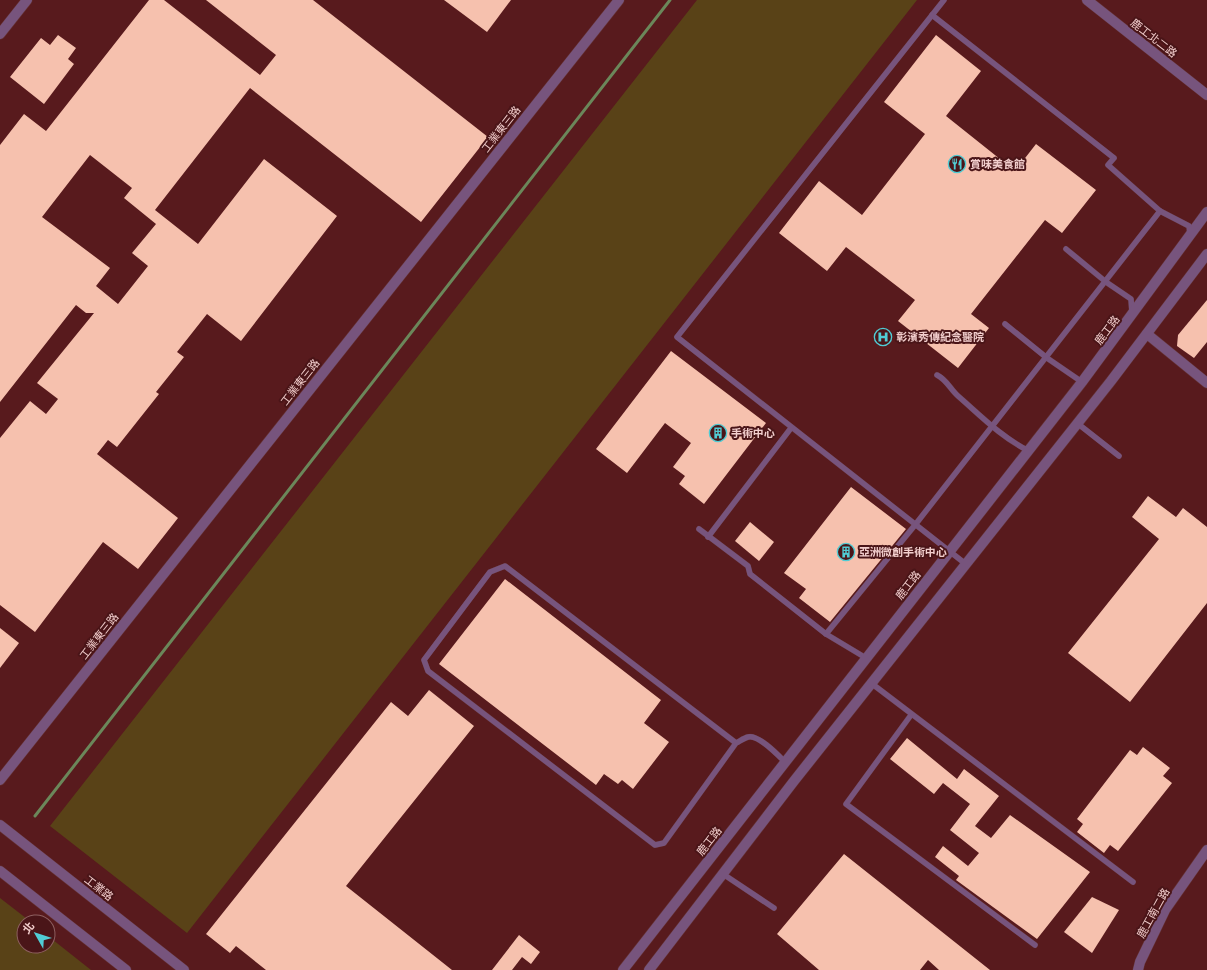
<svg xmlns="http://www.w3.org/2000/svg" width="1207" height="970" font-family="'Golos Text','Noto Sans TC',sans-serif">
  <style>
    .built { fill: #581a1d; fill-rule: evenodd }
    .green { fill: #594217 }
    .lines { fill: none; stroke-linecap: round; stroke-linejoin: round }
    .stream { stroke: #6b875a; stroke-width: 3 }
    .building { fill: #f6c1ae; fill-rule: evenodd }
    .service-casing { stroke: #653335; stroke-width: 6 }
    .minor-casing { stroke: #653335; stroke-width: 11 }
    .tertiary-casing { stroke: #653335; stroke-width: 11 }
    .service { stroke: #77547d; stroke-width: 5.5 }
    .minor { stroke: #77547d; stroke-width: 10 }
    .tertiary { stroke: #77547d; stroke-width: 10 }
    .labels { text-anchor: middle; stroke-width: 4; stroke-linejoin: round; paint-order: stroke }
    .street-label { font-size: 11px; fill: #f2cecd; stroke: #4a1518 }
    .poi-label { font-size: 11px; font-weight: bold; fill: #f2cecd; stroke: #4a1518; text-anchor: start }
  </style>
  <rect width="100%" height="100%" fill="#4a1518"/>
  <path class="built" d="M0 0H1207V970H0ZM24 922H48V946H24Z"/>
  <g class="green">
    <polygon points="697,0 917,0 187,933 50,826"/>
    <polygon points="0,898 31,922 24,922 24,946 48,946 48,936 91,970 0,970"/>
  </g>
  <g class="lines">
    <polyline class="stream" points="35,816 670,0"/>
  </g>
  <g class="building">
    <path d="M149 0H164L260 75 276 55 206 0H313L488 137 421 222 250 88 155 210 198 244 264 159 337 216 241 341 207 314 177 352 184 357 156 392 159 394 117 447 108 440 97 454 178 518 138 569 103 542 35 632 0 605V438L30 401 46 414 58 399 37 383 94 313H86L76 305 0 402V145L24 114 46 131ZM90 155 132 188 124 198 156 224 132 253 148 266 118 304 96 286 110 268 42 217Z"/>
    <polygon points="444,0 511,0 487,32"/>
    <polygon points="58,35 76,48 68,59 74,64 44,104 10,77 41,38 50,45"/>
    <polygon points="936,35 981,71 946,116 1015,171 1036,144 1096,190 1062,233 1045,220 971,314 989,328 958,368 898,321 915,300 846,247 827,271 779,233 819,181 862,215 925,134 884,102"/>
    <polygon points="1207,300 1207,342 1194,358 1177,346 1178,335"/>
    <polygon points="671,351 766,423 704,504 679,484 685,476 673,467 691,443 665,423 627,473 596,449"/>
    <polygon points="851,487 906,529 830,622 799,598 806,589 784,573"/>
    <polygon points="1148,496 1176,517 1183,508 1207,527 1207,603 1130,702 1068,653 1159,539 1132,517"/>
    <polygon points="750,522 774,542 759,561 735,541"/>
    <polygon points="505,579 661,700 644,723 669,742 633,789 622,780 618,784 604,774 596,785 439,664"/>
    <polygon points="0,628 19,643 0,668"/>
    <polygon points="429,690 474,726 346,886 452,970 266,970 236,946 230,953 206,934 391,702 408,716"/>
    <polygon points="907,738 957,779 964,769 999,796 975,826 991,838 1010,815 1090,872 1037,939 956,880 959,876 935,857 943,846 968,866 979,853 950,830 970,804 943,783 934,794 890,759"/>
    <polygon points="1143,747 1170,768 1163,776 1172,783 1118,851 1110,845 1104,853 1077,832 1083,824 1077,819 1130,750 1137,755"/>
    <polygon points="844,854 990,970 939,970 928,960 920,970 819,970 777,934"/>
    <polygon points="1092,897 1119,910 1092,953 1064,932"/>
    <polygon points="519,935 540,952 531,964 522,957 512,970 492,970"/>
  </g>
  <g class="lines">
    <defs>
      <g id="service">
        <polyline points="944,0 677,337 967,565"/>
        <polyline points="932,15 1114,158 1108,165 1160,211 1189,226 1190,234"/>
        <polyline points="1066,249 1106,282 1131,299 1132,313"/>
        <polyline points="1005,324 1047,358 1082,382"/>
        <path d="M937 375C947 380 950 389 958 396 981 416 1001 437 1029 451"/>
        <polyline points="1077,423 1119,456"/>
        <polyline points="699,529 748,566 750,574 826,634 866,658"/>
        <polyline points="708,537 791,428"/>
        <polyline points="826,634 915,525 1160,211"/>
        <polyline points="871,683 1133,882"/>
        <polyline points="911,715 846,804 1035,945"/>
        <path d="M736 743 664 843 655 845 428 671 424 660 490 572 505 566 736 743C740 741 744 738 748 737 758 734 778 755 785 762"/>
        <polyline points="723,874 774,908"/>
      </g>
      <g id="minor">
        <polyline points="1087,0 1207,95"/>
        <polyline points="0,34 27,0"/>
        <polyline points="1147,334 1207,383"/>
        <polyline points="0,780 619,0"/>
        <polyline points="1138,970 1140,962 1165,910 1207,850"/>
      </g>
      <g id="tertiary">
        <polyline points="0,825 184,970"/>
        <polyline points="0,871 126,970"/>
        <polyline points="623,970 1082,382 1207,212"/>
        <polyline points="649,970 794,781 1111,381 1207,254"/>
      </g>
    </defs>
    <use href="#service" class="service-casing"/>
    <use href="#minor" class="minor-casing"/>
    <use href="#tertiary" class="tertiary-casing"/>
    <use href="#service" class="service"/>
    <use href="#minor" class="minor"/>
    <use href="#tertiary" class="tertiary"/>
  </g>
  <defs>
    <symbol id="restaurant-ring" viewBox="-11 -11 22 22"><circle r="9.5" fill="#4a1518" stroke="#51ccd4" stroke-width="1.5"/><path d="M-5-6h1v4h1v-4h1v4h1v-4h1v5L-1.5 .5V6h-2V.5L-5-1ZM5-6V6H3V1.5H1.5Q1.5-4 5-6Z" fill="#51ccd4"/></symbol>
    <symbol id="hospital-ring" viewBox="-11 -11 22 22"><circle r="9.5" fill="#4a1518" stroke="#51ccd4" stroke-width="1.5"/><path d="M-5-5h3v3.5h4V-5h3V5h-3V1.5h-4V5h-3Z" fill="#51ccd4"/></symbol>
    <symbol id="building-ring" viewBox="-11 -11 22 22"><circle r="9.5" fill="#4a1518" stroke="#51ccd4" stroke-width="1.5"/><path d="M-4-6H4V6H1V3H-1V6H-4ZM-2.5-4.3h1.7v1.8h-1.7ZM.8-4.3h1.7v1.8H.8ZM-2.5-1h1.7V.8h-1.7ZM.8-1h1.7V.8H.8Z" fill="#51ccd4"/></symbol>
  </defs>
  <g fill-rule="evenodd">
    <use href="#restaurant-ring" x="947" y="154" width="20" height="20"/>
    <use href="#hospital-ring" x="873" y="327" width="20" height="20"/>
    <use href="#building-ring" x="708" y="423" width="20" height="20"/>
    <use href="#building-ring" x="836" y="542" width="20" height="20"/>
  </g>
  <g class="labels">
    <g class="street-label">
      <text transform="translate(1154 38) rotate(38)" y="4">鹿工北二路</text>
      <text transform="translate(501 129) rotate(-52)" y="4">工業東三路</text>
      <text transform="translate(1107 330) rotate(-53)" y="4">鹿工路</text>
      <text transform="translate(300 382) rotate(-52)" y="4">工業東三路</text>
      <text transform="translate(908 585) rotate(-52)" y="4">鹿工路</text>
      <text transform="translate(99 636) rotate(-52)" y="4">工業東三路</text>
      <text transform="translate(709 841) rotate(-52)" y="4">鹿工路</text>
      <text transform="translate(99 888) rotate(38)" y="4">工業路</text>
      <text transform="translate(1153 913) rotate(-61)" y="4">鹿工南二路</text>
    </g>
    <g class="poi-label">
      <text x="970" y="168">賞味美食館</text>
      <text x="896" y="341">彰濱秀傳紀念醫院</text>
      <text x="731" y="437">手術中心</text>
      <text x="859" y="556">亞洲微創手術中心</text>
    </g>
  </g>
  <g transform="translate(36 934) rotate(309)"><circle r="19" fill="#4a1518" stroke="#8d5f60"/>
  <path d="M0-3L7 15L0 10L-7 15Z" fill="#51ccd4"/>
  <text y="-6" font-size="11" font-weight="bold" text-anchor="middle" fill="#f2cecd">北</text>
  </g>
</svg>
